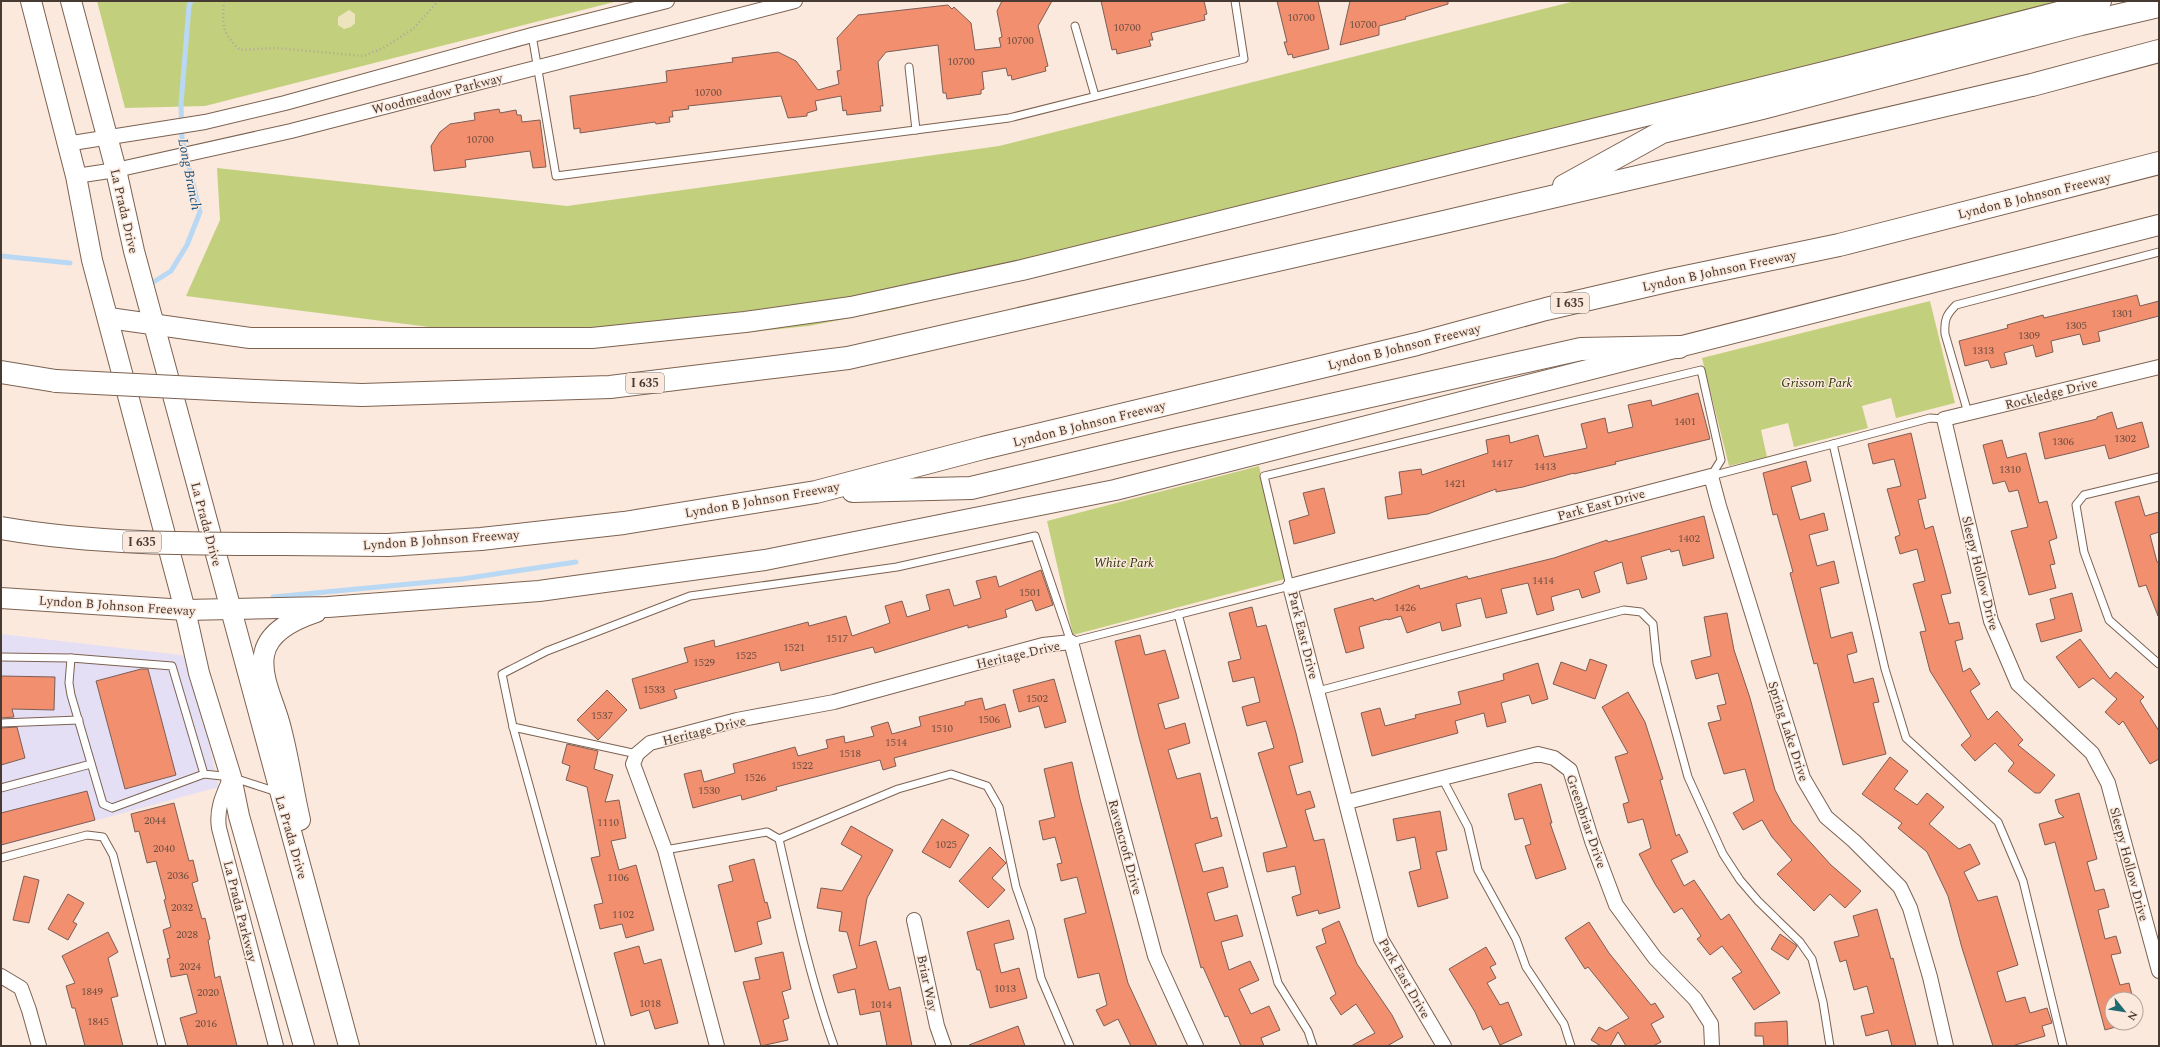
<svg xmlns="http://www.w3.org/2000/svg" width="2160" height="1047" font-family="Spectral,serif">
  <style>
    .commercial { fill: #e5dff5 }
    .green { fill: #c2d07e }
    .sand { fill: #ede4be }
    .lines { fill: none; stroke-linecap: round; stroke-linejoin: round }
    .stream { stroke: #b9d8f4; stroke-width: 5 }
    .building { fill: #f18f6f; stroke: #7d5e55 }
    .lane-casing { stroke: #7c6251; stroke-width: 9 }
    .street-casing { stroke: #7c6251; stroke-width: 16 }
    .secondary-casing { stroke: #7c6251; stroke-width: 22 }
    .highway-casing { stroke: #7c6251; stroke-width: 24 }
    .path { stroke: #b4a499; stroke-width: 2.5; stroke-dasharray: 1 3; stroke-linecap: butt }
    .lane { stroke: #fff; stroke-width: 7 }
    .street { stroke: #fff; stroke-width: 14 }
    .secondary { stroke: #fff; stroke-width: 20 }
    .highway { stroke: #fff; stroke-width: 22 }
    .highway-bridge-casing { stroke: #7c6251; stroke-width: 24; stroke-linecap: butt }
    .highway-bridge { stroke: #fff; stroke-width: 22 }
    .labels { text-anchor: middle; stroke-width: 3; stroke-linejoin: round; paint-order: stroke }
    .number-label { font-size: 11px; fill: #714f41 }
    .shield { fill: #fce9dd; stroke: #7d6e65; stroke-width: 1 }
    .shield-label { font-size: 12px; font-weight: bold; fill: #463a32 }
    .street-label { font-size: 13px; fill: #463a32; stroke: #fce9dd }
    .park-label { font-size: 13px; font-style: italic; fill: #2f3509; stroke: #fce9dd }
    .water-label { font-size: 14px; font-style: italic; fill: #17507d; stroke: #fce9dd }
  </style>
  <rect width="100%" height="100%" fill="#fce9dd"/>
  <polygon class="commercial" points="1,634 189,656 219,787 1,846"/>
  <g class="green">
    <polygon points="97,1 618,1 205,106 125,108"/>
    <polygon points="1575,1 2109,1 896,309 809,326 595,348 186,296 220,220 217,168 567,206 999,146"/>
    <polygon points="1930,301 1955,403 1896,418 1891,398 1862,406 1868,428 1794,447 1788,423 1761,430 1767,457 1729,466 1702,358"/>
    <polygon points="1259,466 1285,579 1073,635 1047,521"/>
  </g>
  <polygon class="sand" points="349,10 355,14 355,23 351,27 344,29 338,25 338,17"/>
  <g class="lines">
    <g class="stream">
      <polyline points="1,256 70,263"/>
      <polyline points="152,283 171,271 187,245 200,212 182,139 181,104 189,6 191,1"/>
      <polyline points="273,597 462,579 576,562"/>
    </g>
  </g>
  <g class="building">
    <polygon points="1002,1 1052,1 1038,26 1048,66 1045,67 1046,71 1012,80 1011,75 1008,76 1006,68 982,72 984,89 981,90 981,94 947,99 946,93 943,93 938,45 886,52 878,62 883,106 880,106 881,111 847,115 846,110 843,111 841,96 815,101 817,110 807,113 807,116 788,118 781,96 688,106 689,109 672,111 673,117 669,117 670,122 656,124 655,122 580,133 580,128 574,129 570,96 667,82 666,71 733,62 732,58 778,52 796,61 818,90 839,84 837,71 841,70 837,38 858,15 948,5 952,9 954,7 971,23 975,50 1001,47 999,38 1002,37 997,11"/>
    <polygon points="1101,1 1204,1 1207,14 1204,15 1205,20 1151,33 1153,40 1149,40 1151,46 1117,54 1116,49 1112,50"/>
    <polygon points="1277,1 1318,1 1329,49 1293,58 1292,54 1288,55 1284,42 1287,42"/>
    <polygon points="1350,1 1448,1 1448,4 1405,17 1406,19 1379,26 1379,35 1340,45"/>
    <polygon points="499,109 500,113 516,110 517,115 521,115 522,122 540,120 546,167 533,168 530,151 465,160 466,167 434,171 431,146 440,132 450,124 475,120 474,113"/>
    <polygon points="2137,295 2140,306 2159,301 2159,316 2098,332 2100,341 2083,345 2080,334 2051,341 2053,352 2036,357 2033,345 2004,353 2007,364 1991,368 1988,360 1965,366 1959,341 2008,328 2007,325 2043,315 2044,318"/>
    <polygon points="1698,393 1710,439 1615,462 1616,464 1574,474 1574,473 1523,487 1496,492 1496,489 1428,514 1388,519 1385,497 1402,494 1399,472 1421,469 1422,475 1488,453 1486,440 1509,435 1510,443 1538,435 1544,457 1587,448 1581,424 1605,418 1608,433 1633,427 1628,405 1651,400 1652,406"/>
    <polygon points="2112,412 2117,429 2142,422 2149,447 2109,459 2105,445 2045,459 2039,433 2097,419 2097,417"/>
    <polygon points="1911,433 1926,498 1918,500 1925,529 1933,526 1951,593 1941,595 1949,624 1959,622 1963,639 1955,641 1963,672 1970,668 1980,684 1970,691 1988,720 1997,711 2023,740 2018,745 2055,775 2040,793 2035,793 2008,771 2014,763 1995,743 1975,761 1961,745 1971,736 1930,671 1920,632 1926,631 1913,584 1925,581 1917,549 1900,554 1895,537 1900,535 1887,489 1901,486 1894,459 1873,464 1868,444"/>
    <polygon points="2002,440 2007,458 2026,453 2039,503 2047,501 2057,538 2049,541 2055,564 2050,565 2056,588 2029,595 2011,531 2028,527 2018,490 2009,492 2005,481 1993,484 1983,445"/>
    <polygon points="1806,461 1811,481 1791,487 1800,520 1824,513 1828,530 1809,535 1817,566 1834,561 1839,583 1820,588 1831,638 1852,632 1857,652 1847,655 1854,683 1873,678 1879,702 1873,703 1886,754 1843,765 1817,663 1814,664 1790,573 1793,572 1777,514 1773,515 1763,473"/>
    <polygon points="1324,488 1335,533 1294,544 1289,521 1309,515 1303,493"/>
    <polygon points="2139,496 2145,516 2159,512 2159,532 2150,535 2157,562 2159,562 2158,616 2146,585 2139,587 2115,502"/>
    <polygon points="1704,516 1714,558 1683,566 1679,550 1671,552 1670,549 1641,557 1647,579 1627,584 1622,562 1594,572 1600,592 1582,598 1579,589 1551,597 1554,610 1537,615 1528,583 1501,589 1507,613 1486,618 1481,598 1456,604 1461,626 1442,631 1440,622 1407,633 1401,616 1388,620 1387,619 1359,627 1364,648 1346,653 1334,609 1373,598 1374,601 1419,585 1420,589 1467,576 1468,579 1554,558 1607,540 1608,542"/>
    <polygon points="1041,570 1053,605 1036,611 1032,600 1005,610 1007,617 968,628 968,625 875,653 873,647 781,671 779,662 674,690 677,698 640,709 632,679 688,662 684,648 714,640 715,647 808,622 809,626 846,616 852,636 890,623 885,606 902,601 907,617 930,610 926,595 949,589 954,606 981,598 976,581 996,576 999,587"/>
    <polygon points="2072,593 2082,631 2041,642 2036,624 2055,619 2050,599"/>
    <polygon points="1252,607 1257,627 1266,625 1296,733 1303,762 1289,766 1297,795 1310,791 1315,807 1305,810 1314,841 1324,839 1340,908 1319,914 1318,910 1297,916 1292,897 1301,894 1295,866 1267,872 1263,853 1287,847 1258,753 1274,748 1266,721 1247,726 1242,707 1260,702 1254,677 1233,682 1228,662 1241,659 1229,613"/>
    <polygon points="1727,613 1734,650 1750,698 1775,790 1792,822 1831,865 1861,891 1845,908 1830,894 1814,911 1777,874 1792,860 1772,837 1762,820 1743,830 1733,813 1754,801 1745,769 1724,774 1708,723 1721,720 1717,706 1726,704 1718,673 1696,679 1691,661 1711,656 1704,617"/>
    <polygon points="1140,635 1145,655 1165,650 1179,698 1158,704 1165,729 1185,723 1190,743 1168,750 1177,779 1200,773 1211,819 1217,817 1222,836 1195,844 1203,872 1223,867 1228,887 1207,893 1215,921 1237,915 1243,936 1221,942 1229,970 1250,961 1259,980 1239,989 1251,1014 1269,1006 1280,1030 1261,1038 1264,1046 1241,1046 1228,1016 1225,1017 1203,967 1201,968 1139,737 1115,641"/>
    <polygon points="2080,639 2110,679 2116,672 2144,697 2140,701 2159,731 2159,759 2150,764 2123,721 2119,725 2105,712 2117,699 2093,678 2079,688 2056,657"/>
    <polygon points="1590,659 1607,665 1595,699 1553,684 1561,662 1586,671"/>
    <polygon points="1538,663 1548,699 1532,704 1529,695 1501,703 1506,722 1487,727 1484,713 1455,721 1458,733 1372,756 1361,713 1380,708 1385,726 1416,718 1415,715 1461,704 1458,692 1504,680 1503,674"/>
    <polygon points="141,669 148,669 176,775 125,789 96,681"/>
    <polygon points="1,676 55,677 54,710 12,709 14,717 1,718"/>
    <polygon points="1054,679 1066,722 1045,728 1039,706 1019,712 1013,690"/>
    <polygon points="607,690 627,710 598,740 577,720"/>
    <polygon points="1628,692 1645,722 1663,779 1660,780 1676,836 1679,834 1688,852 1671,860 1684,886 1694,880 1721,920 1729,914 1780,993 1754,1010 1732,978 1742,972 1722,946 1710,955 1697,939 1701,936 1682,908 1674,913 1655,884 1639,854 1651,848 1643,819 1628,823 1623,804 1629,802 1615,757 1628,753 1602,707"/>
    <polygon points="982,698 985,710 1005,704 1011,727 894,758 896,766 883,770 880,760 776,787 777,790 742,800 741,795 693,808 684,774 701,770 704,782 735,773 733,764 795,747 798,756 828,748 826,740 844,736 845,743 874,736 871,727 888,722 892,734 921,726 919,717 965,705 965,702"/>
    <polygon points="17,727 25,758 1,765 1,728"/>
    <polygon points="567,744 598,751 594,769 613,775 605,802 619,800 626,838 611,841 619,870 636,865 654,930 626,938 622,924 600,929 594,905 603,903 591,858 600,856 587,787 566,780 570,766 562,763"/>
    <polygon points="1890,757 1908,771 1894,789 1917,805 1927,793 1944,807 1929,824 1959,849 1970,844 1980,864 1964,872 1978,901 1997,896 2018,965 1997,972 2006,1002 2025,997 2030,1013 2047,1008 2052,1023 2042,1026 2045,1036 2012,1046 1993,1046 1962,948 1948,896 1927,852 1898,828 1902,823 1862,794"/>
    <polygon points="1072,762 1080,799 1128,983 1157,1046 1131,1046 1118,1019 1104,1026 1096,1010 1107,1005 1099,973 1078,978 1064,919 1086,913 1077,877 1061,881 1057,864 1062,863 1055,837 1043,840 1039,821 1055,817 1044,769"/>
    <polygon points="1541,784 1552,823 1550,823 1566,869 1536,879 1525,846 1531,844 1523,818 1515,820 1508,794"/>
    <polygon points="87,791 95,820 1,845 1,813"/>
    <polygon points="2079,793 2097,859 2087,862 2095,891 2104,889 2109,907 2098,910 2105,939 2116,936 2121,953 2111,955 2120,985 2129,983 2133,999 2112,999 2112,1023 2130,1023 2105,1030 2055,842 2045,845 2039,824 2064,817 2059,813 2055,800"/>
    <polygon points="174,803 189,861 193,860 198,881 192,883 202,919 205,918 210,939 208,940 215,978 220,976 237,1046 188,1046 180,1018 197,1013 187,974 171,977 167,959 170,958 163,930 171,927 164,900 166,899 156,861 147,863 139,831 135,832 131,814"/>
    <polygon points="1440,811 1447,850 1436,852 1448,898 1418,907 1409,872 1421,869 1415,837 1397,841 1393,819"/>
    <polygon points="942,819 969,835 950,868 922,852"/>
    <polygon points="851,826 893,850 867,898 859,946 876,941 889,990 900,987 912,1046 887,1046 880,1011 860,1015 855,989 838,993 833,975 857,968 847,932 839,931 842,912 817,908 821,888 842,891 862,856 841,844"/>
    <polygon points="990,847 1006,863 992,878 1005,890 988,908 959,881"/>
    <polygon points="754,859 765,903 767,902 771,918 757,922 762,944 735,952 718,885 733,881 729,866"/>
    <polygon points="24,876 39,880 29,923 13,920"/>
    <polygon points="68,894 84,903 73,922 77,924 68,940 48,929"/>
    <polygon points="1877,909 1891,959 1893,958 1916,1046 1892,1046 1888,1030 1866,1036 1861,1016 1874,1013 1867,986 1854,990 1846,960 1840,962 1834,942 1859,936 1853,916"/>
    <polygon points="1009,920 1014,939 994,944 1001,973 1019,968 1027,998 990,1008 980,970 977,970 967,932"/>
    <polygon points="1339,921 1357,964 1392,1015 1403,1037 1387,1046 1351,1046 1375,1033 1356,1004 1341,1015 1330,998 1336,994 1316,947 1326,943 1322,929"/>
    <polygon points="1589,922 1609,953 1651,1005 1655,1003 1664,1017 1651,1024 1661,1042 1653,1046 1626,1046 1618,1032 1610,1046 1601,1046 1591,1040 1599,1027 1606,1031 1629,1018 1588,967 1585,969 1565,938"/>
    <polygon points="108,932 118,952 108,958 118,996 111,998 123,1046 85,1046 75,1008 72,1008 66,986 75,983 62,956"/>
    <polygon points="1780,934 1797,946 1788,960 1771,949"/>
    <polygon points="639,946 644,964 661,959 678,1023 655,1029 649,1010 631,1016 614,953"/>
    <polygon points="1486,947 1496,964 1490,967 1496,978 1487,983 1500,1005 1508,1002 1522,1035 1500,1045 1491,1026 1483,1030 1475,1012 1449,969"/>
    <polygon points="783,952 791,989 782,992 789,1018 783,1020 788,1040 761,1046 743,982 760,979 755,958"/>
    <polygon points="1787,1021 1788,1046 1764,1046 1763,1036 1755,1036 1755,1023"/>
    <polygon points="1018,1026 1025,1046 969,1046 969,1045"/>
  </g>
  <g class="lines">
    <defs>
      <g id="lane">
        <polyline points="1075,26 1095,96"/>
        <polyline points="532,35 556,176 1009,118 1244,59 1235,1"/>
        <polyline points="909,67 916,130"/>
        <path d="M1968 413 1945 334C1944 320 1946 315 1956 305L2159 252"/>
        <polyline points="1944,419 1930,418 1833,444 1885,669 1906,738 1998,822 2023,881 2063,1046"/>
        <polyline points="1711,476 1833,444"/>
        <polyline points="2159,477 2084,495 2076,505 2084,552 2109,620 2159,664"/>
        <polyline points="1178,614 1278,983 1308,1031 1313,1046"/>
        <polyline points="1,657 71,658"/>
        <polyline points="1318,691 1624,610 1641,612 1653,624 1657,663 1688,777 1723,854 1740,880 1758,901 1800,942 1812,959 1823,1002 1830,1046"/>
        <polyline points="1,723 79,720"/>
        <polyline points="513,727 637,754"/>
        <polyline points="204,774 172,666 71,658 69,683 71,695 103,804 112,808 204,774 231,777 277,792"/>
        <polyline points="1442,778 1468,827 1478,870 1516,939 1526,967 1564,1024 1571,1046"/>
        <polyline points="1,788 91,764"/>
        <polyline points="779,839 898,789 951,774 987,786 999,807 1016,887 1031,930 1041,978 1070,1046"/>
        <path d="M665 850 767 832 779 839C795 909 810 978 834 1046"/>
        <polyline points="1,858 87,835 103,837 113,855 162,1046"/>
        <polyline points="601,1046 513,727 502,674 547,651 690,596 897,567 1035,536 1071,642 1290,586 1264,476 1701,370 1721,460 1711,476"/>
      </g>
      <g id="street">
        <polyline points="66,144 205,122 285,103 532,35 667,1"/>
        <polyline points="76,176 116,170 291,131 795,1"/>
        <polyline points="2159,367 1944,419 1991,621 2018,684 2092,753 2108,783 2159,971"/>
        <path d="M231 777C223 795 216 809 219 828L276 1046"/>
        <polyline points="1347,802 1538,754 1554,758 1570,770 1592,841 1616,905 1655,958 1695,999 1711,1024 1712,1046"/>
        <polyline points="914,920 937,1026 944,1046"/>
        <polyline points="1,976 21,988 29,1010 39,1046"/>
        <polyline points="717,1046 665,850 633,764 637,754 650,743 737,720 834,702 1043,645 1071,642 1155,956 1196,1046"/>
        <polyline points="1444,1046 1381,939 1290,586 1711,476 1719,506 1803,778 1826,817 1854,841 1900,887 1910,908 1930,977 1946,1046"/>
      </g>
      <g id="secondary">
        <polyline points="31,1 76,176 92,260 185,610 199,673 231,777 239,816 304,1046"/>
        <polyline points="71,1 116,170 134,251 349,1046"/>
        <polyline points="109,318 250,338 592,338 745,322 851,307 1022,270 1844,67 2101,1"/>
        <polyline points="1,598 185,610 328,607 539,591 765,560 1115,490 2159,225"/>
        <path d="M300 820C293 790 289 759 281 729 276 706 260 679 264 655 268 631 295 619 316 612"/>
      </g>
      <g id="highway">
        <polyline points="1564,186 1662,132 1762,108 2081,24 2159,6"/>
        <polyline points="1,372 56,381"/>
        <polyline points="255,391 362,395 610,387 848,358 1444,222 2032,85 2159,51"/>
        <polyline points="853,491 971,488 1178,439 1581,349 1679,347"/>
        <polyline points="283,544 388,545 481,539 624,523 816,492 983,448 1417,344 1546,309 1671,280 1839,245 2159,163"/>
      </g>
    </defs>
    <use href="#lane" class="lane-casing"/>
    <use href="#street" class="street-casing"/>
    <use href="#secondary" class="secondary-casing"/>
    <use href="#highway" class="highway-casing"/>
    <path class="path" d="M224 1C222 25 222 33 240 50L276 48 364 56 385 47 413 29 438 1"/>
    <use href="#lane" class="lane"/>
    <use href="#street" class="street"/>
    <use href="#secondary" class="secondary"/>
    <use href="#highway" class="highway"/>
    <defs>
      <g id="highway-bridge">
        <polyline points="56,381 255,391"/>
        <path d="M1 528C94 544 189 544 283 544"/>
      </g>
    </defs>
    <use href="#highway-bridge" class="highway-bridge-casing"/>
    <use href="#highway-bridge" class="highway-bridge"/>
  </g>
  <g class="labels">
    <g class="number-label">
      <text x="1301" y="21">10700</text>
      <text x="1363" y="28">10700</text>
      <text x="1127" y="31">10700</text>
      <text x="1020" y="44">10700</text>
      <text x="961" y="65">10700</text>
      <text x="708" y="96">10700</text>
      <text x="480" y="143">10700</text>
      <text x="2122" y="317">1301</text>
      <text x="2076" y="329">1305</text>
      <text x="2029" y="339">1309</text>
      <text x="1983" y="354">1313</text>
      <text x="1685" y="425">1401</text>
      <text x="2125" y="442">1302</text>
      <text x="2063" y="445">1306</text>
      <text x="1502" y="467">1417</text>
      <text x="1545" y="470">1413</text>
      <text x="2010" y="473">1310</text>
      <text x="1455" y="487">1421</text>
      <text x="1689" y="542">1402</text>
      <text x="1543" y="584">1414</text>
      <text x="1030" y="596">1501</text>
      <text x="1405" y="611">1426</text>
      <text x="837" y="642">1517</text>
      <text x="794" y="651">1521</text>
      <text x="746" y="659">1525</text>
      <text x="704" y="666">1529</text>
      <text x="654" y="693">1533</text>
      <text x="1037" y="702">1502</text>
      <text x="602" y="719">1537</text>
      <text x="989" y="723">1506</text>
      <text x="942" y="732">1510</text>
      <text x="896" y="746">1514</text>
      <text x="850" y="757">1518</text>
      <text x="802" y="769">1522</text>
      <text x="755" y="781">1526</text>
      <text x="709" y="794">1530</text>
      <text x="155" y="824">2044</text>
      <text x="608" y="826">1110</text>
      <text x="946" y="848">1025</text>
      <text x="164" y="852">2040</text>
      <text x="178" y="879">2036</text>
      <text x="618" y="881">1106</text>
      <text x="182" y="911">2032</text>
      <text x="623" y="918">1102</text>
      <text x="187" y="938">2028</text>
      <text x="190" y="970">2024</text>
      <text x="1005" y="992">1013</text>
      <text x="92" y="995">1849</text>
      <text x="208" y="996">2020</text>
      <text x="650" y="1007">1018</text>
      <text x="881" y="1008">1014</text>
      <text x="98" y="1025">1845</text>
      <text x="206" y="1027">2016</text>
    </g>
    <g class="shield">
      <rect x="1551" y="293" width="38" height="20" rx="3"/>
      <rect x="626" y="373" width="38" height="20" rx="3"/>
      <rect x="123" y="532" width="38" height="20" rx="3"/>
    </g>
    <g class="shield-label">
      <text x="1570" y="307">I 635</text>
      <text x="645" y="387">I 635</text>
      <text x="142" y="546">I 635</text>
    </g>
    <g class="street-label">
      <text transform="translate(437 93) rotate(-14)" y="5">Woodmeadow Parkway</text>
      <text transform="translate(2034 195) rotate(-14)" y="5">Lyndon B Johnson Freeway</text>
      <text transform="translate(125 211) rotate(77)" y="5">La Prada Drive</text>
      <text transform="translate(1719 270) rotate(-12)" y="5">Lyndon B Johnson Freeway</text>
      <text transform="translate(1404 346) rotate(-14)" y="5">Lyndon B Johnson Freeway</text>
      <text transform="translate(2051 393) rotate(-14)" y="5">Rockledge Drive</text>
      <text transform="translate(1089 423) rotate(-14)" y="5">Lyndon B Johnson Freeway</text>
      <text transform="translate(762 499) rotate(-10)" y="5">Lyndon B Johnson Freeway</text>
      <text transform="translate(1601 504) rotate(-15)" y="5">Park East Drive</text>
      <text transform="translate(207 524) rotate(75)" y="5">La Prada Drive</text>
      <text transform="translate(441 539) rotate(-4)" y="5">Lyndon B Johnson Freeway</text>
      <text transform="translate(1981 573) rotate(76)" y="5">Sleepy Hollow Drive</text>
      <text transform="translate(117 605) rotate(4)" y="5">Lyndon B Johnson Freeway</text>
      <text transform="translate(1304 635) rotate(76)" y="5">Park East Drive</text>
      <text transform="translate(1018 654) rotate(-13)" y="5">Heritage Drive</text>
      <text transform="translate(704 730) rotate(-14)" y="5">Heritage Drive</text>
      <text transform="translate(1789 731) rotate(72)" y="5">Spring Lake Drive</text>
      <text transform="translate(1587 821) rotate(71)" y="5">Greenbriar Drive</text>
      <text transform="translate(292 837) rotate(74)" y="5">La Prada Drive</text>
      <text transform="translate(1126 847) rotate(75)" y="5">Ravencroft Drive</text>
      <text transform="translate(2130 864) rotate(75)" y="5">Sleepy Hollow Drive</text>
      <text transform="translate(241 911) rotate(76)" y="5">La Prada Parkway</text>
      <text transform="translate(1405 978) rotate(60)" y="5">Park East Drive</text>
      <text transform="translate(928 983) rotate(78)" y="5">Briar Way</text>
    </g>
    <g class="park-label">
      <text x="1817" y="387">Grissom Park</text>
      <text x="1124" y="567">White Park</text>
    </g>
    <g class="water-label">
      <text transform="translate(190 174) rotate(79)" y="5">Long Branch</text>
    </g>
  </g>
  <rect width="2160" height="1047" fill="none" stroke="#463a32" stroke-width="4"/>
  <g transform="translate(2124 1011) rotate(120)"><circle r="19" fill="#fce9dd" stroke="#b3a399"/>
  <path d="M0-3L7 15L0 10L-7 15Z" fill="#1e6a70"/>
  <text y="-6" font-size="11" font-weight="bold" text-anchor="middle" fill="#463a32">N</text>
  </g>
</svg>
